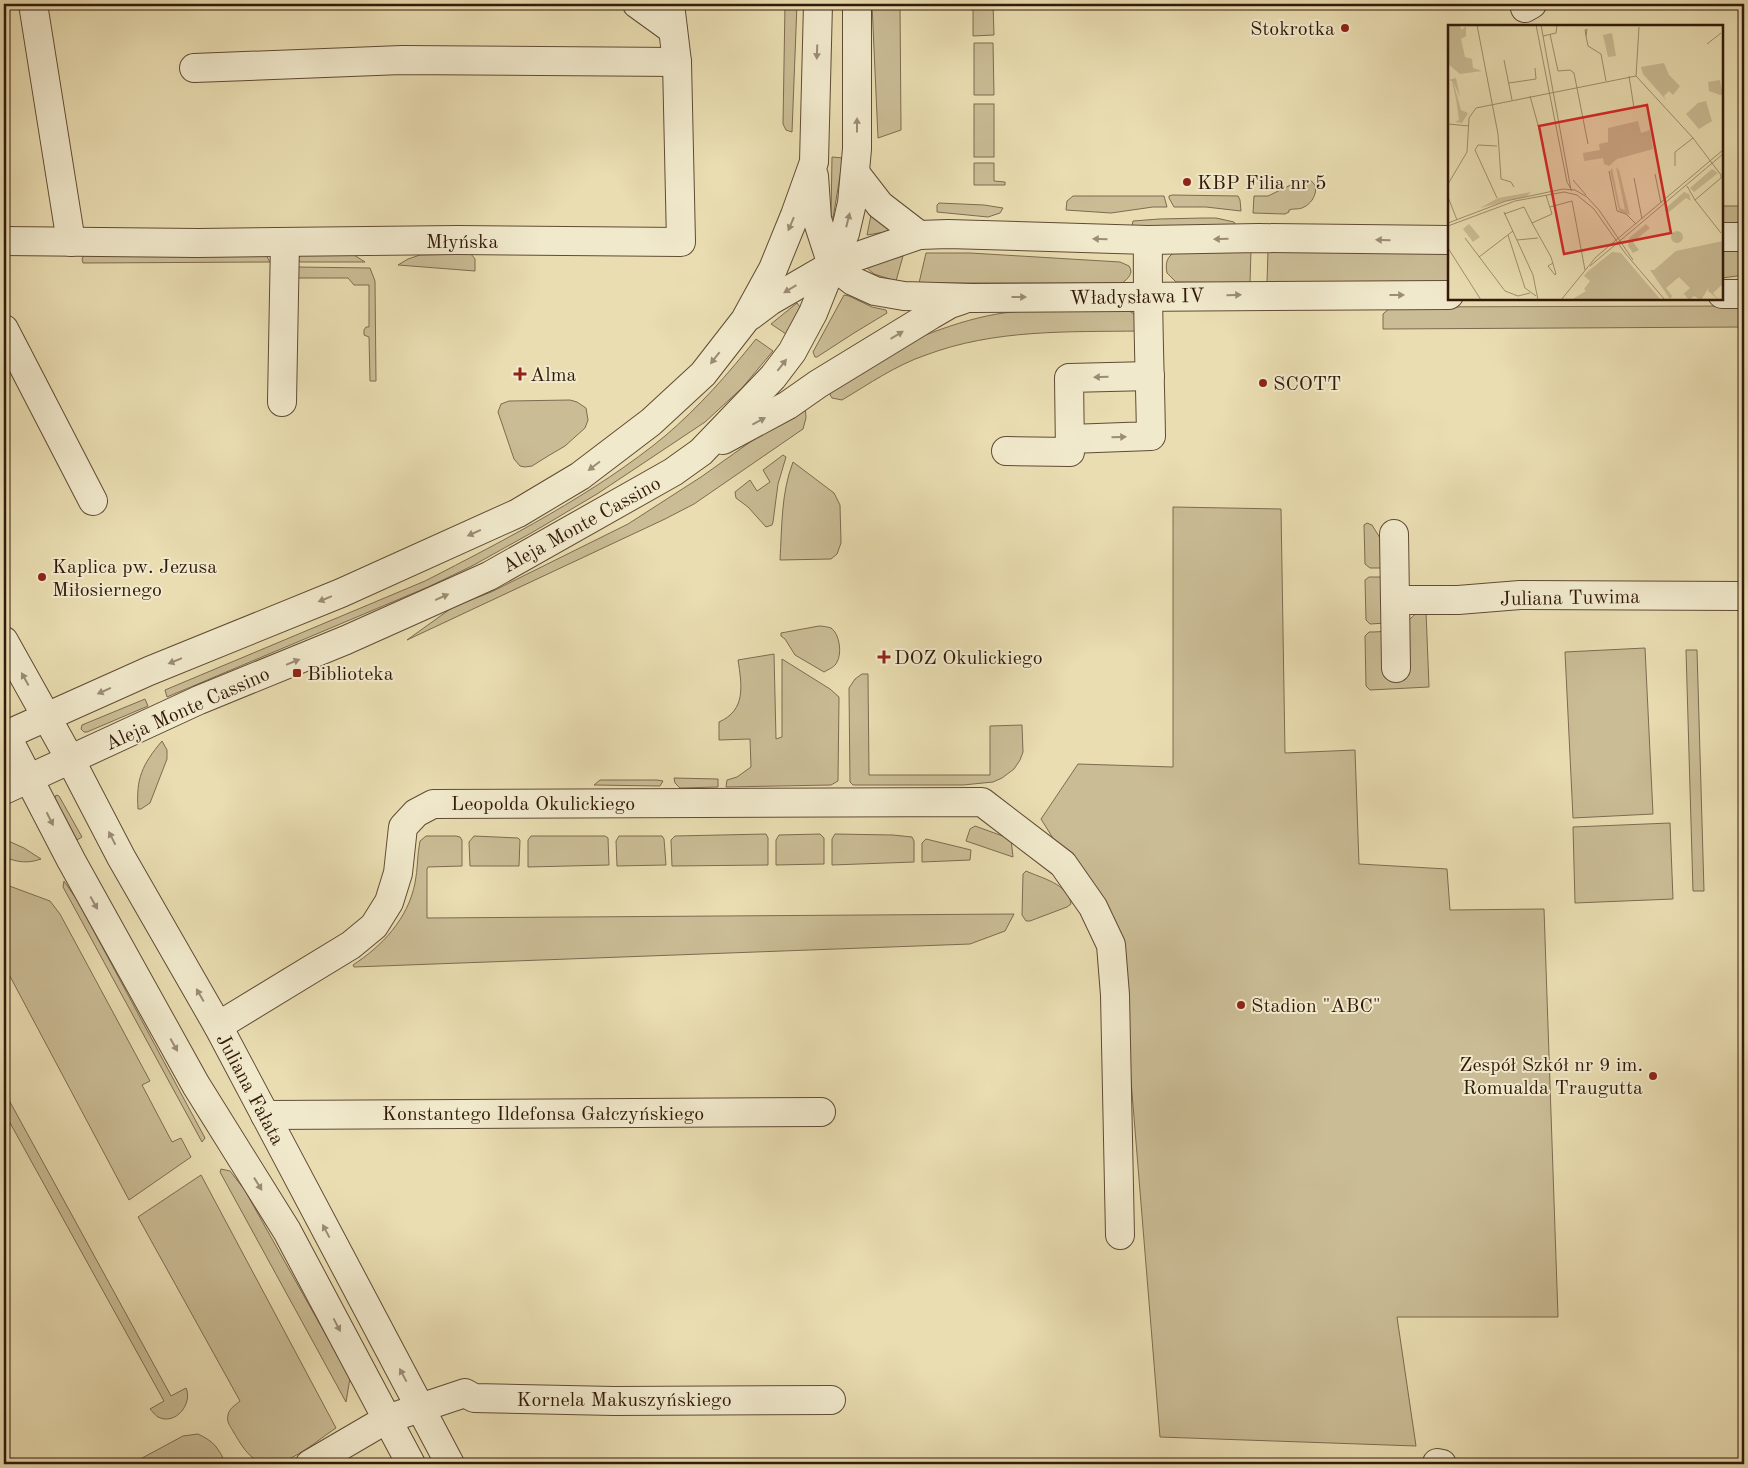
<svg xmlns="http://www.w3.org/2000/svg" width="1748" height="1468" font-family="'Old Standard TT',serif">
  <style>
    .green { fill: #cabc95; stroke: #7e6b50 }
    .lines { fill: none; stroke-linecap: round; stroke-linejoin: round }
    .minor-casing { stroke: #604b34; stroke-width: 30 }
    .minor { stroke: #f1e9cc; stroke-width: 28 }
    .oneway { fill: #9b8c75 }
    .poi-dot { fill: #8f2418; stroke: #f1e9cc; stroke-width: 2 }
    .labels { text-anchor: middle; stroke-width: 4; stroke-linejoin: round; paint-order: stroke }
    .poi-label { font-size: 20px; fill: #321a0a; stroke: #f1e9cc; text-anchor: start }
    .street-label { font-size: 20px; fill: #321a0a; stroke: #f1e9cc }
    .inset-road { fill: none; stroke: #a08f6e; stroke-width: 1 }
    .view { fill: #d62828; fill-opacity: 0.15; stroke: #d62828; stroke-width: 2.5 }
    .inset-edge { fill: none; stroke: #321a0a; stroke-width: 2.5 }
  </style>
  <rect width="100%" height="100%" fill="#e9ddb1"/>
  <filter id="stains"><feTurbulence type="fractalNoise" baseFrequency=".004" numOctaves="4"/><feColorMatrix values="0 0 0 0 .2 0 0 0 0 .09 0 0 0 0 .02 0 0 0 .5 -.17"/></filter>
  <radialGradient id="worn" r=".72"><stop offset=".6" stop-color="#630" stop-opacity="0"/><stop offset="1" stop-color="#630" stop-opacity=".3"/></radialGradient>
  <g class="green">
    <polygon points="785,4 797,4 792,132 786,130 783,124"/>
    <polygon points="872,4 900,4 901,130 878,138"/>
    <polygon points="973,4 993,4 994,35 973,36"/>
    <polygon points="974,43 993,43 994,95 974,95"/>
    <rect x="974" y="104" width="20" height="53"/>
    <polygon points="832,157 843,158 833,218 831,215"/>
    <polygon points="974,163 994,163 994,181 1005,182 1005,185 974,185"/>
    <path d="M1303 179C1322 179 1317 201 1304 207 1299 210 1295 208 1289 210V212L1285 214 1253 213 1254 196H1268Z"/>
    <polygon points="1172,195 1238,196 1240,200 1241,211 1206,207 1174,207 1169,198 1169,196"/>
    <polygon points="1073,196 1164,196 1167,207 1153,207 1111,213 1066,210 1067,201"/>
    <polygon points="939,203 984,205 1003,208 1000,213 988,217 937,212 937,205"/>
    <polygon points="1722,206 1744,206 1744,222 1722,223"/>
    <polygon points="871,215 902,229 867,235"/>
    <polygon points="1203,218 1216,218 1234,222 1236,226 1132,226 1133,221 1159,219"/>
    <polygon points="1722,248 1744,248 1744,275 1722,278"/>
    <polygon points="1449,249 1449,282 1267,283 1268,250"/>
    <path d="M1251 250 1250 283 1176 282 1167 273C1165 262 1167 256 1177 251Z"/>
    <path d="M926 253H970L1120 262 1129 266C1134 273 1128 279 1122 283H919Z"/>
    <polygon points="471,254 475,259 475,271 398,265 408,259 420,255"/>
    <polygon points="84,255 266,255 270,262 83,263 82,259"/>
    <polygon points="301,255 354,255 365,262 300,262 298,259"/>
    <polygon points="903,256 896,281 874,274 867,268 885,261"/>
    <polygon points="297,267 370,268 375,281 376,381 370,381 369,337 364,335 364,330 366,327 369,327 369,285 354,285 348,278 297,278"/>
    <polygon points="844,295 849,296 872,307 886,310 887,313 854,333 817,357 815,357 813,352"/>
    <polygon points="797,303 800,307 786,334 771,324"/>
    <polygon points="1744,306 1744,327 1383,329 1383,314 1391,307"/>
    <path d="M1126 309 1136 315 1141 331C1068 332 995 329 926 355 896 365 869 384 842 400L832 398 828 391C843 380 858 367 875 358 913 338 969 316 1012 312 1049 308 1088 310 1126 309Z"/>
    <path d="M756 339 773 351 742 388 705 422 597 494 533 532 472 566 428 587 167 697 165 690 425 581C505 540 596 493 665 436 699 407 728 374 756 339Z"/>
    <polygon points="570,400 577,402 586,408 588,420 585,428 565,446 548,456 532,466 525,467 520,466 514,459 498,412 501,404 509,401"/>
    <polygon points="805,403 806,418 803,429 694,504 665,519 407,640 453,607 491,592 628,524 701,477"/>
    <polygon points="783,455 786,457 778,484 773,522 772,525 766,527 748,507 736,498 735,492 750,480 757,491 770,482 763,470"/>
    <path d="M793 462 834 493 840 505 841 543 837 554 831 559 780 560C782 527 781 493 793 462Z"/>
    <polygon points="1173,507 1281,509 1285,753 1355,750 1359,864 1447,869 1450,910 1544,909 1558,1317 1397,1317 1416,1446 1160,1437 1120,945 1041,819 1078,764 1173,767"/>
    <polygon points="1367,523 1372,525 1385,546 1385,568 1370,568 1365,564 1364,525"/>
    <polygon points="1369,577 1385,577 1386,623 1370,624 1366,620 1365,580"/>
    <path d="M1421 610 1426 611 1429 687 1370 690 1366 686 1365 636 1369 632C1383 632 1393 631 1405 623 1411 619 1414 614 1421 610Z"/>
    <path d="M819 626C823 626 828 627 831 628 840 634 842 654 837 662 835 667 829 669 824 672L795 655 785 639 781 636V633Z"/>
    <polygon points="1645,648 1653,814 1573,818 1565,652"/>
    <polygon points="1686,650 1697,650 1704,891 1693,891"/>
    <path d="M774 654 776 739 782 737V659L830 689 839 697 838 781 831 785 726 787 727 780 737 777 751 767 750 739 719 740V722C746 710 742 686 738 660Z"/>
    <polygon points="862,674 868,674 869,775 990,775 990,726 1022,725 1023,752 1020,760 1014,769 1002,778 993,782 963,785 853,785 850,782 849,688 855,679"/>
    <polygon points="145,699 148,706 87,732 84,732 81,729 82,725"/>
    <path d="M162 741 167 750V759L150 803 141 809H138C136 778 142 765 162 741Z"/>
    <polygon points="674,778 718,779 718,787 680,788 675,783"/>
    <polygon points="600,780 657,780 663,781 660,786 594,785"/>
    <polygon points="56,795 59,796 82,837 77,840 55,798"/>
    <polygon points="1670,823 1673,899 1575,903 1573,827"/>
    <polygon points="975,826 1011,839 1013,857 966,841 970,829"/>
    <polygon points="766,834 768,838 768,865 672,866 671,840 675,836"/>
    <polygon points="820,834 824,838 824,864 776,865 776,840 779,835"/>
    <polygon points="835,834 893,835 912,837 914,841 914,862 832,865 832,839"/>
    <path d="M426 836H456L460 837 462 840V866L428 867 427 869V918L1014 914 1005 931 970 944 354 967 353 965C382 946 408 919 415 883 418 869 417 855 420 841Z"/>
    <polygon points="474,836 518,838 520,840 519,866 470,866 469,842"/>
    <polygon points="531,836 605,836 608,838 609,865 528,867 528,840"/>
    <polygon points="619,836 662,836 664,839 666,865 617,866 616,841"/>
    <path d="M4 839 24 848 41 859C27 864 17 862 4 857Z"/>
    <polygon points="926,839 971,850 970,860 922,862 922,843"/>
    <path d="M1026 871C1041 878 1069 884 1071 904L1067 907 1030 921H1026L1022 915 1023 874Z"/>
    <polygon points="64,881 77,900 205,1138 202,1142 63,887"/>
    <polygon points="4,884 50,901 60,914 150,1081 142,1085 172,1142 181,1138 191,1157 129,1200 4,965"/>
    <path d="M4 1091 171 1396 186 1388C193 1403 176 1426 158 1417 155 1415 152 1411 150 1409L164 1401 4 1112Z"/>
    <polygon points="221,1169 230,1171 244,1189 350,1378 346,1402 220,1172"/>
    <path d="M201 1175 336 1428C319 1439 290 1465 269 1464 251 1463 242 1446 234 1433 231 1427 226 1422 228 1415 229 1408 236 1405 240 1401L138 1217Z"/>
    <path d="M198 1434C215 1442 218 1448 226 1464H131L183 1436Z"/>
  </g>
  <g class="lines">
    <defs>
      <g id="minor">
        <polyline points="33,4 71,242"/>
        <polyline points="637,4 673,30"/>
        <polyline points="1525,8 1532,4"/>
        <polyline points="194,68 402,60 677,62"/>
        <polyline points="856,174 880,205 919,235"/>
        <polyline points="814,176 817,219 832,265 853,281 875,291 904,296 971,298 1449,295"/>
        <polyline points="1722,237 1744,237"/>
        <polyline points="4,241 198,243 457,240 681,242 677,62 670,4"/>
        <polyline points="1722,294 1744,294"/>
        <polyline points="750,316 770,301 832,265 919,235 948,234 1148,240 1259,238 1449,240"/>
        <polyline points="4,329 93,501"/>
        <polyline points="282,402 285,242"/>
        <path d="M1070 439 1151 436C1150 371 1147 305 1148 240"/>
        <polyline points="723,440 788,405 818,384 931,315 950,304 962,300"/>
        <polyline points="1006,451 1070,452 1069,378 1150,376"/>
        <polyline points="1394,534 1396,668"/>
        <polyline points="1395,600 1458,600 1520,595 1744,596"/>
        <polyline points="4,641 70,759 121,857 218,1026 450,1464"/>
        <polyline points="4,731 71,860 196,1085 287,1231 411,1464"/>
        <polyline points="4,736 149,671 341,593 518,513 580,476 651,422 703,374 745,320 773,269 795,215 814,162 818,4"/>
        <polyline points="4,790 199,700 346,640 489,576 673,472 701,452 773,377 792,352 813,313 845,233 852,203 857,149 857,4"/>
        <polyline points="218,1026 351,945 374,926 389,902 398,873 403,827 416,813 433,804 982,802 1063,864 1093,907 1111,945 1115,995 1120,1235"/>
        <polyline points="265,1115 821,1112"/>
        <polyline points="1437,1463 1442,1464"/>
        <polyline points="310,1464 387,1419 465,1393 474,1398 614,1401 831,1400"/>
      </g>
    </defs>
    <use href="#minor" class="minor-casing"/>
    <use href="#minor" class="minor"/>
  </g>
  <defs><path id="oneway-solid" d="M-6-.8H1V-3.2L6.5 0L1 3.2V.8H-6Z" transform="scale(1.25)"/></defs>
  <g class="oneway">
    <use href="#oneway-solid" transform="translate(817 52) rotate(92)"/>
    <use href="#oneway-solid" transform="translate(857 125) rotate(-90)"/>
    <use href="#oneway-solid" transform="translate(848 220) rotate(-76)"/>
    <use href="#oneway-solid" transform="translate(791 224) rotate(113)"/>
    <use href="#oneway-solid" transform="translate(1100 239) rotate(-179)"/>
    <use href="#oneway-solid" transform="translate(1221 239) rotate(179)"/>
    <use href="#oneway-solid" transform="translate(1383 240) rotate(-179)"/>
    <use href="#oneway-solid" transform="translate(790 289) rotate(149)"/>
    <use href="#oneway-solid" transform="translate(1234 295) rotate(-1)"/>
    <use href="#oneway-solid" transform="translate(1397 295)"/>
    <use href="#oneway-solid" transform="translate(1019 297)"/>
    <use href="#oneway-solid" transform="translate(897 335) rotate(-31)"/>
    <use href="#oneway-solid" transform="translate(715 358) rotate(128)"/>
    <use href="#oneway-solid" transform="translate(782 365) rotate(-52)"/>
    <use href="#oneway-solid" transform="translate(1101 377) rotate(179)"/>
    <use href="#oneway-solid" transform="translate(759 421) rotate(-28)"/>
    <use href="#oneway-solid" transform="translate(1119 437) rotate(-2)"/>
    <use href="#oneway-solid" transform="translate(594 466) rotate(143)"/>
    <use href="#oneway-solid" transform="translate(474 533) rotate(156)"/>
    <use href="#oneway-solid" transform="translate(442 597) rotate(-24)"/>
    <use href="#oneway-solid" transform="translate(325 599) rotate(158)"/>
    <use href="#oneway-solid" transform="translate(175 661) rotate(158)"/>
    <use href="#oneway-solid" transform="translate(293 662) rotate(-22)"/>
    <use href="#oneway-solid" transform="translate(25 679) rotate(-119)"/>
    <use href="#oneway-solid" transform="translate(104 691) rotate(156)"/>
    <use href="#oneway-solid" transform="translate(50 819) rotate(63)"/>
    <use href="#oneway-solid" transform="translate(112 838) rotate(-117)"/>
    <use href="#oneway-solid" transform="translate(94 903) rotate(61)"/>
    <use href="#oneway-solid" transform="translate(200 995) rotate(-120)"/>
    <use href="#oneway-solid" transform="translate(174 1045) rotate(61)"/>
    <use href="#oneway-solid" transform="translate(258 1184) rotate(58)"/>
    <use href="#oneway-solid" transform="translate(326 1231) rotate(-118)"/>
    <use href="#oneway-solid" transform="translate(337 1325) rotate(62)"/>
    <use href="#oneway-solid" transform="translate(403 1375) rotate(-118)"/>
  </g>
  <g class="poi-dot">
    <circle cx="1345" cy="28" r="5"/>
    <circle cx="1187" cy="182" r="5"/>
    <path d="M517.5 366.5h5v5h5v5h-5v5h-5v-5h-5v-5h5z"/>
    <circle cx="1263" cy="383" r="5"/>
    <circle cx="42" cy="577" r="5"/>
    <path d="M881.5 649.5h5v5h5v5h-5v5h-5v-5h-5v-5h5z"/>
    <rect x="292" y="668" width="10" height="10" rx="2.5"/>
    <circle cx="1241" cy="1005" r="5"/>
    <circle cx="1653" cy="1076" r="5"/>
  </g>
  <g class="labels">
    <g class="poi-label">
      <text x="1335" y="35" text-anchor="end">Stokrotka</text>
      <text x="1197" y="189">KBP Filia nr 5</text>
      <text x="530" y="381">Alma</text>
      <text x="1273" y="390">SCOTT</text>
      <text x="52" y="573">Kaplica pw. Jezusa<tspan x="52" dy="23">Miłosiernego</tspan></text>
      <text x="894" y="664">DOZ Okulickiego</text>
      <text x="307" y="680">Biblioteka</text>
      <text x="1251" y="1012">Stadion "ABC"</text>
      <text x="1643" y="1071" text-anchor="end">Zespół Szkół nr 9 im.<tspan x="1643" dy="23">Romualda Traugutta</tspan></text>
    </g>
    <g class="street-label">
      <text x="462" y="248">Młyńska</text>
      <text transform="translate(1137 296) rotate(-1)" y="7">Władysława IV</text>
      <text transform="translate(581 524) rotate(-29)" y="7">Aleja Monte Cassino</text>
      <text transform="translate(1570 597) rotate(-1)" y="7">Juliana Tuwima</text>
      <text transform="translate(187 708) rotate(-24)" y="7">Aleja Monte Cassino</text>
      <text x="543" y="810">Leopolda Okulickiego</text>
      <text transform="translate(251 1089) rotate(62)" y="7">Juliana Fałata</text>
      <text x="543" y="1120">Konstantego Ildefonsa Gałczyńskiego</text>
      <text x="624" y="1406">Kornela Makuszyńskiego</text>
    </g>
  </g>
  <g transform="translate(1448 25)">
    <rect width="275" height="275" fill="#e9ddb1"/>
    <path d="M0 0H11L14 5 18 1V11L13 14 17 32 24 34 25 43 34 46 12 49 0 39ZM164 8 168 31 160 32 155 10ZM216 38 221 50 232 61 225 70 221 66 216 71 218 75 195 49 193 42ZM8 53 12 72 5 56 13 85 20 88 14 98 7 97 11 95 8 74 4 56 0 55ZM272 55 275 70H272L261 66 260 57ZM258 76 264 96 251 104 238 89 250 78ZM190 96 193 108 202 105 205 124 169 134 161 141 156 139 155 133 136 136 135 128 152 125 151 119 160 117V103ZM168 142 171 145 182 190 171 186 162 146 164 143 172 183 177 185ZM264 144 270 148 246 167 242 163ZM83 167 79 171 32 183 50 173ZM236 167 241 169 243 176 238 173 221 187 218 183ZM21 199 32 212 25 217 15 204ZM198 199 202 203 185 217 191 225 185 228 180 221 181 213ZM223 212a6 6 0 1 1 12 0a6 6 0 1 1-12 0ZM275 216V259L265 268 271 275 260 266 261 262 253 275 246 271 241 275 236 269 231 273 242 263 231 252 218 263 224 271 222 274 202 245H206L228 226ZM164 227 173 228 213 275H123L138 266 136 264 142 256 136 251 139 247Z" fill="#cabc95"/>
    <path class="inset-road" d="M29 0 50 109 53 154 63 157 66 162M88 0 119 157 124 166M93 0 123 165M102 9 110 46 122 45 126 48 140 119M95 11 108 8 109 0M138 11 139 4 137 5 138 11 140 21 153 29 158 56M259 19 273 8M56 35 64 75M181 51 186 83M188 51 191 2M61 58 88 54 87 43M82 71 95 118M0 99 21 101M49 121 30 120 27 125 49 173M227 141V127L245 113M161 146 169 186 178 189 188 199M207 149 213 178M186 153 194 194M125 155 138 170M0 159 19 127 21 93 28 83 188 51 245 113 273 150V153L247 175 273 208M239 161 247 175M98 170 104 189 84 198 103 232 108 249 107 250 100 241 105 238M0 172 9 195M102 182 124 176 137 245M56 187 85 250 90 275M56 189 76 182 84 198M0 198 58 176 115 164 127 165 139 172 151 185 185 235M0 201 67 176 116 167 129 170 146 184 177 228 217 275M60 210 77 263 88 271M17 213 57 266 70 271 82 268M69 215 90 213M0 223 33 275M31 232 65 206M142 241 275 129M113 275 148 232 275 125"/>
    <path class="view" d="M199 80 223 208 116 229 91 101Z"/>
    <rect width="275" height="275" class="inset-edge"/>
  </g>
  <rect width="1748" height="1468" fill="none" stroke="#e9ddb1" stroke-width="20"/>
  <rect x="5" y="5" width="1738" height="1458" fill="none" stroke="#321a0a" stroke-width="2.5"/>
  <rect x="10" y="10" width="1728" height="1448" fill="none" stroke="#321a0a"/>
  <rect width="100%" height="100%" filter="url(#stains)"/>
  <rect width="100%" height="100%" fill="url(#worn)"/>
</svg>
